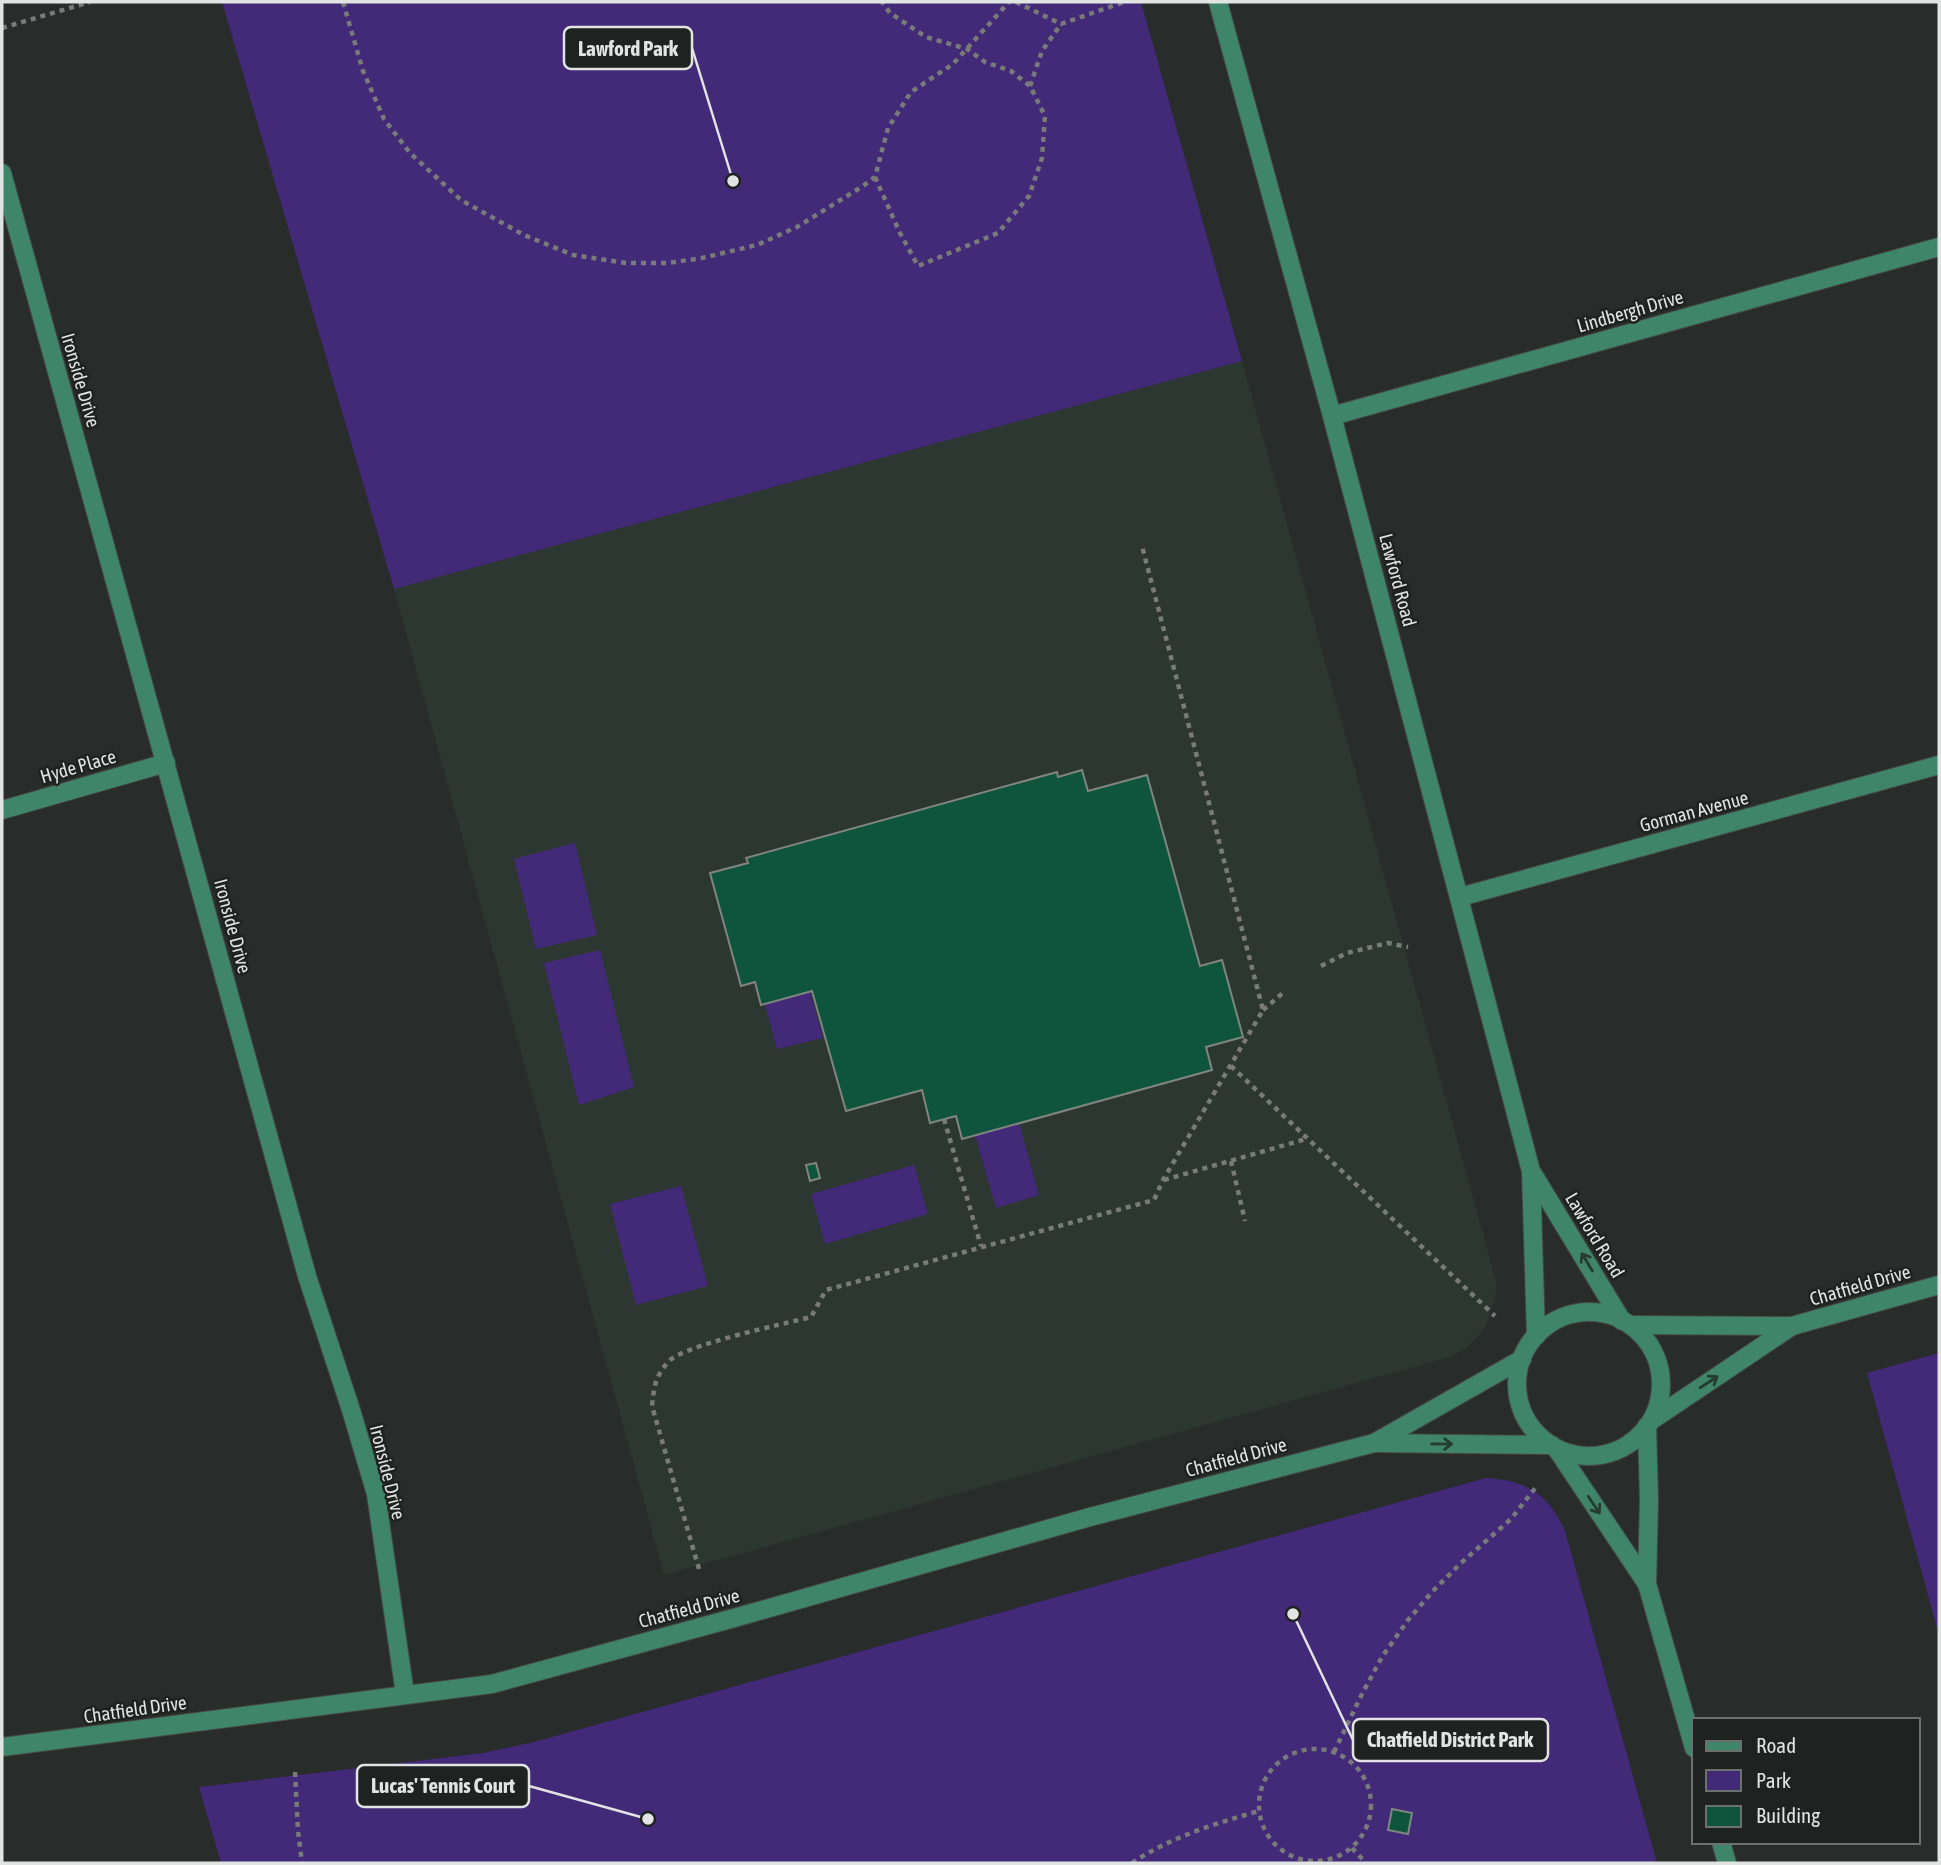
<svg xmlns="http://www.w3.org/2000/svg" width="1941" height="1865" font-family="'Asap Condensed',sans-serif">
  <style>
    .built { fill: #2c3732 }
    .green { fill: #432a78 }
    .building { fill: #0f553e; stroke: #808582; stroke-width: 2 }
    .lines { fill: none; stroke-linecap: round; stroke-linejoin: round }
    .minor-casing { stroke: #464947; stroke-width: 20 }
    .path { stroke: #787b79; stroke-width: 4.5; stroke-dasharray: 5 5; stroke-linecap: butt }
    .minor { stroke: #3e8569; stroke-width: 18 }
    .oneway { stroke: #263b32 }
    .labels { text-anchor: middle; stroke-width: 5; stroke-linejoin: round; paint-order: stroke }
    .street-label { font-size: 19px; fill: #e1e4e2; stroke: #1e2220 }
    .leader { fill: none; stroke: #e1e4e2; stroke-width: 2.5 }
    .callout-dot { fill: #e1e4e2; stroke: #1e2220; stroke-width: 2.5 }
    .callout { fill: #1e2220; stroke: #e1e4e2; stroke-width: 2.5 }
    .callout-label { font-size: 21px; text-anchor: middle; font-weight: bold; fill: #e1e4e2 }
  </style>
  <rect width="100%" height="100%" fill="#282c2a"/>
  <polygon class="built" points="1242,361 1497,1284 1495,1299 1486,1325 1478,1337 1465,1349 1450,1357 664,1575 394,589"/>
  <g class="green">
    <polygon points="222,2 1141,2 1242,361 394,589"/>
    <polygon points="575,843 597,935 536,949 514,859"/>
    <polygon points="600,950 634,1087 579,1105 544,963"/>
    <polygon points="810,992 823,1038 777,1049 765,1004"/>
    <polygon points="1019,1123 1039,1195 996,1208 975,1135"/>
    <polygon points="914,1165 928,1214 825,1244 811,1194"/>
    <polygon points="681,1186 708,1286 636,1305 610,1204"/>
    <polygon points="1939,1353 1939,1635 1867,1373"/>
    <path d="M1486 1478C1526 1480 1549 1494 1565 1531L1657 1863H221L199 1787 483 1753 534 1742Z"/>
  </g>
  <g class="building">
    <polygon points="1082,770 1088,791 1147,775 1200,966 1222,960 1243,1037 1206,1047 1212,1070 962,1139 956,1116 930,1123 922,1090 846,1111 812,991 761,1005 755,982 741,986 710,873 748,863 746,858 1057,772 1058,777"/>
    <polygon points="816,1163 820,1178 810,1181 806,1165"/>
    <polygon points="1392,1809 1412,1813 1408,1834 1388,1830"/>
  </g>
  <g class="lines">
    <defs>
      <g id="minor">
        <polyline points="1218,2 1332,416 1531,1171 1536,1336"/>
        <polyline points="2,173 307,1276 351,1410 376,1494 405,1694"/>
        <polyline points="1332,416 1939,247"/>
        <polyline points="2,810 166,763"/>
        <polyline points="1460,897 1939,765"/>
        <polyline points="1533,1174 1622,1321"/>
        <circle cx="1589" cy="1384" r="72"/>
        <polyline points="1630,1325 1792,1326 1939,1285"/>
        <polyline points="1652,1420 1792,1326"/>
        <polyline points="1647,1426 1649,1500 1647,1584 1694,1748"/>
        <polyline points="1374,1443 1552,1445"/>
        <polyline points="1556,1448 1647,1584"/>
        <polyline points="2,1747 492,1684 734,1618 1090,1517 1374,1443 1522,1359"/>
        <polyline points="1721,1842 1727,1863"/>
      </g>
    </defs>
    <use href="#minor" class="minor-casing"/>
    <g class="path">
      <polyline points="343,2 363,71 384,119 410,153 461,200 524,235 573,255 626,263 668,263 702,258 757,245 797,227 863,186 875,177 888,128 911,92 953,64 1009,2"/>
      <polyline points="1016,2 1061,24 1124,2"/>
      <polyline points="2,28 90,2"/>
      <polyline points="1030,86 1042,51 1061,24"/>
      <polyline points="875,177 900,233 918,266 998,233 1029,196 1042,158 1045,116 1030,86 1011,71 985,62 967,49 926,37 890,13 882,2"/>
      <polyline points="1321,966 1347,953 1388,943 1408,947"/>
      <polyline points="1263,1010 1284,992"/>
      <polyline points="1231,1066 1495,1316"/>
      <polyline points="944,1119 981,1246"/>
      <polyline points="1231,1161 1245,1221"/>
      <polyline points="1164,1180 1306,1139"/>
      <path d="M699 1569 652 1406C654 1387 655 1377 668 1362 683 1345 784 1324 811 1317L826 1290 1154 1200 1163 1180 1263 1010 1142 546"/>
      <circle cx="1315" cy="1805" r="56"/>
      <polyline points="1334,1752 1362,1694 1382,1657 1408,1620 1433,1591 1461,1563 1511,1519 1536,1487"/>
      <polyline points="295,1772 298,1831 302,1863"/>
      <polyline points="1352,1848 1366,1863"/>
      <path d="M1132 1863C1171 1837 1214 1824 1259 1811"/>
    </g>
    <use href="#minor" class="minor"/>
  </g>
  <defs><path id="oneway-shaft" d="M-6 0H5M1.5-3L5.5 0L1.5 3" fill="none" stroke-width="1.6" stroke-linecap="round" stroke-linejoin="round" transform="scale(1.75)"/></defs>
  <g class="oneway">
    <use href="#oneway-shaft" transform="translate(1587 1262) rotate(-121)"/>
    <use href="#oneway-shaft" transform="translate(1709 1382) rotate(-33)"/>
    <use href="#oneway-shaft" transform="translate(1442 1444) rotate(1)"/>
    <use href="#oneway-shaft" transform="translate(1594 1505) rotate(56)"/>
  </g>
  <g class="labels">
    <g class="street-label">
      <text transform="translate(1630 311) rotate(-16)" y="7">Lindbergh Drive</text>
      <text transform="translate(81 380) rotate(74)" y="7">Ironside Drive</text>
      <text transform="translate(1398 580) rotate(75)" y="7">Lawford Road</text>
      <text transform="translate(78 766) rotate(-16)" y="7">Hyde Place</text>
      <text transform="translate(1694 811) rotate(-15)" y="7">Gorman Avenue</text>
      <text transform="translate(233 926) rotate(75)" y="7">Ironside Drive</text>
      <text transform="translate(1595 1235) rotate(59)" y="7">Lawford Road</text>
      <text transform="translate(1860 1285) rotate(-16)" y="7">Chatfield Drive</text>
      <text transform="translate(1236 1457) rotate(-15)" y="7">Chatfield Drive</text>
      <text transform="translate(388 1472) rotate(76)" y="7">Ironside Drive</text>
      <text transform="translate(689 1608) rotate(-15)" y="7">Chatfield Drive</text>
      <text transform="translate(135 1709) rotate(-8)" y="7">Chatfield Drive</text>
    </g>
  </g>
  <path class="leader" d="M733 181L692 48M1293 1614L1353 1740M648 1819L529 1786"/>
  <g class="callout-dot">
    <circle cx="733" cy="181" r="7"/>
    <circle cx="1293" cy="1614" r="7"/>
    <circle cx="648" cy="1819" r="7"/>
  </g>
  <g class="callout">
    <rect x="564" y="27" width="128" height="42" rx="7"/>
    <rect x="1353" y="1719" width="195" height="42" rx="7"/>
    <rect x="357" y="1765" width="172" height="42" rx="7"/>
  </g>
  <g class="callout-label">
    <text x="628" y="56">Lawford Park</text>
    <text x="1450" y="1747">Chatfield District Park</text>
    <text x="443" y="1793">Lucas' Tennis Court</text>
  </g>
  <rect width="1941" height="1865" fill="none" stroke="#e1e4e2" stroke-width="7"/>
  <rect x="1692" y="1718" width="228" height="126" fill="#1e2220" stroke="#6c706e" stroke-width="2"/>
  <rect x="1706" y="1741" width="35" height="10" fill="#3e8569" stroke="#6c706e" stroke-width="2"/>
  <text x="1756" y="1753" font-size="21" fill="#e1e4e2">Road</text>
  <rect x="1706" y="1770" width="35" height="21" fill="#432a78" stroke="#6c706e" stroke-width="2"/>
  <text x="1756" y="1788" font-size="21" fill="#e1e4e2">Park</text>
  <rect x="1706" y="1806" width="35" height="21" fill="#0f553e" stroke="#6c706e" stroke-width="2"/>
  <text x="1756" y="1823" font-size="21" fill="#e1e4e2">Building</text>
</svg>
